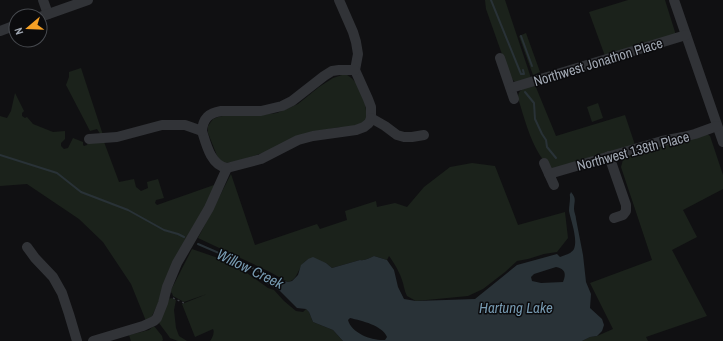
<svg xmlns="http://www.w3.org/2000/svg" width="723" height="341" font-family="'Archivo Narrow',sans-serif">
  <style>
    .green { fill: #1b221b }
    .water { fill: #293237; fill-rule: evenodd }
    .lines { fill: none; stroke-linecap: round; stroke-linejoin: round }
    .stream { stroke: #293237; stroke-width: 2 }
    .path { stroke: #373a3e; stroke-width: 1.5; stroke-dasharray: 2 3; stroke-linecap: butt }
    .minor { stroke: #313337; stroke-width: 10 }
    .labels { text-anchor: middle; stroke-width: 3; stroke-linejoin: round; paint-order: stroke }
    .street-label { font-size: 14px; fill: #a1a8b3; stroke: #0b0b0d }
    .water-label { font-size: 15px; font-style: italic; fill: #7699b0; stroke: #0b0b0d }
  </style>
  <rect width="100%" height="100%" fill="#101012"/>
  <g class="green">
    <polygon points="485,0 505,0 531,78 515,82 510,77 486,9"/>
    <polygon points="628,0 665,0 675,32 675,34 605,56 589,12"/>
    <polygon points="526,33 540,72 533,75 519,36"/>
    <polygon points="81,68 103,135 101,135 97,129 90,131 66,85 69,77 69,72"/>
    <path d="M345 74C361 81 368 105 366 121L356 127H340L308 133 266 152 235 162 224 163 218 158 208 133V126L213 119 218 117 227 115 252 116 277 113 298 104 319 87 333 78Z"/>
    <path d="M535 85 556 136 625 115 635 145 552 169C533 154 525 120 518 98 518 88 527 87 535 85Z"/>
    <polygon points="15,93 24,111 22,113 22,116 25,118 27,117 33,124 53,132 65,131 65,139 61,143 61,146 64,149 68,148 73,138 83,142 83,145 84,146 87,145 88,143 104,142 119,182 134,179 136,187 141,191 148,188 147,182 158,179 164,198 156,200 155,203 157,205 214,185 216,185 151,318 146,321 131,284 103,242 79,219 27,184 0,186 0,116 7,118 11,111"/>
    <polygon points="598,103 603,118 592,122 587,107"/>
    <polygon points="707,134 710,136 723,175 723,189 683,210 697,237 672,250 707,316 646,337 648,341 582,341 590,337 597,336 613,329 590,283 652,260 621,167 624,156"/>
    <path d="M472 163 495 166 518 225 565 212 568 238 557 252 544 254 528 259 517 261 505 272 483 289 468 296 416 301 407 296C404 290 404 285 402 280 400 273 393 261 389 256L387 260 374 256C369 258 365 261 360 260L332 268 326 263 308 259C305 261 302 264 301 267 297 273 296 280 288 282L268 271 198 238 231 174 255 245 317 224 320 229 347 220 345 211 376 201 377 207 395 203 407 207 424 187 450 167Z"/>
    <path d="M192 249 221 259 244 271 268 288 274 290 284 301 296 311 303 312 306 309 309 312 313 322 333 330 343 341H210C212 338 215 333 213 329L195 337 182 304 207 294 184 302 173 296 172 293 170 292Z"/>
    <polygon points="170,297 170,299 171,298 176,300 174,310 176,328 179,336 187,341 178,341 170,338 168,335 159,323"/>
    <polygon points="154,326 162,336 163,340 162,341 131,341 129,335 149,330"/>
  </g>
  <path class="water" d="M571 192C577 199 574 201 574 209 574 212 576 216 576 219L583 255 586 282 591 294 590 308 602 319 604 325 602 331 597 336 590 337 582 341H343L333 330 313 322 309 312 306 309 297 308 280 291 266 283 265 279 270 275 276 278 288 282 292 281 298 275 301 265 308 259 313 257 326 263 332 268 360 260C365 261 369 258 374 256L387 260 394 270 398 287 404 299 416 301 475 299 517 265 557 254 560 257C565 255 571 254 574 249 578 239 571 221 569 211 569 206 570 202 570 198 570 192 569 197 571 192ZM556 267C566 269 566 274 563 282L541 283 532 281 531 277 534 274ZM350 318C362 321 382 325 387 337L385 340C373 341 352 334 348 320Z"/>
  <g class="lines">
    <g class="stream">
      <polyline points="491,0 521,74 524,74 523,70"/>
      <polyline points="521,36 532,66"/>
      <polyline points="525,92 534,103 535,119 542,134 546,140 547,147 556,158"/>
      <polyline points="0,155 57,173 81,192 128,210 164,230 178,234 184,237"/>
      <polyline points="198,244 249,266 268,277"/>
    </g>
    <polyline class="path" points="173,298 184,303"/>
    <g class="minor">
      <polyline points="43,0 48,14"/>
      <polyline points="339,0 353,32 356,42 358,54 355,70 368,99 371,107 371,118"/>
      <polyline points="674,0 723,142"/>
      <polyline points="40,17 88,0"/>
      <polyline points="0,31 16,25"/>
      <polyline points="500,58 514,99"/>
      <polyline points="511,88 686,35"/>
      <path d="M202 131C206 144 211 166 227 168L261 159 298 140 313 136 356 130 364 127 369 123 371 118 385 126 397 135 404 137H412L424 135"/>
      <path d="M89 139 117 137 162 125H185L202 131C203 118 209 113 221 111H261L282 106 292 101 324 76 332 71 339 70H355"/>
      <polyline points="609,156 626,205 626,211 623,215 614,218"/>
      <polyline points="544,163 549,174"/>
      <polyline points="554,185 549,174 662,141 683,137 695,134 717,126"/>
      <polyline points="27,247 35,258 53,277 62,293 69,314 77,341"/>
      <polyline points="93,341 143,326 154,321 157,318 163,303 167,287 177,263 209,208 227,168"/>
    </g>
  </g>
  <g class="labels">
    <g class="street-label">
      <text transform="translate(598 62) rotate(-17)" y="5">Northwest Jonathon Place</text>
      <text transform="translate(633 151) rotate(-15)" y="5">Northwest 138th Place</text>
    </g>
    <g class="water-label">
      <text transform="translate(250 269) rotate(26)" y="5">Willow Creek</text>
      <text x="516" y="313">Hartung Lake</text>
    </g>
  </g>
  <g transform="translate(28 28) rotate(251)"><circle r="19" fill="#0b0b0d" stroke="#474a4f"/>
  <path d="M0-3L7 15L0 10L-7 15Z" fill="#f5a025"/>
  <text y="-6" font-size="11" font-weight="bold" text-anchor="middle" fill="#a1a8b3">N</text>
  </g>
</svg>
